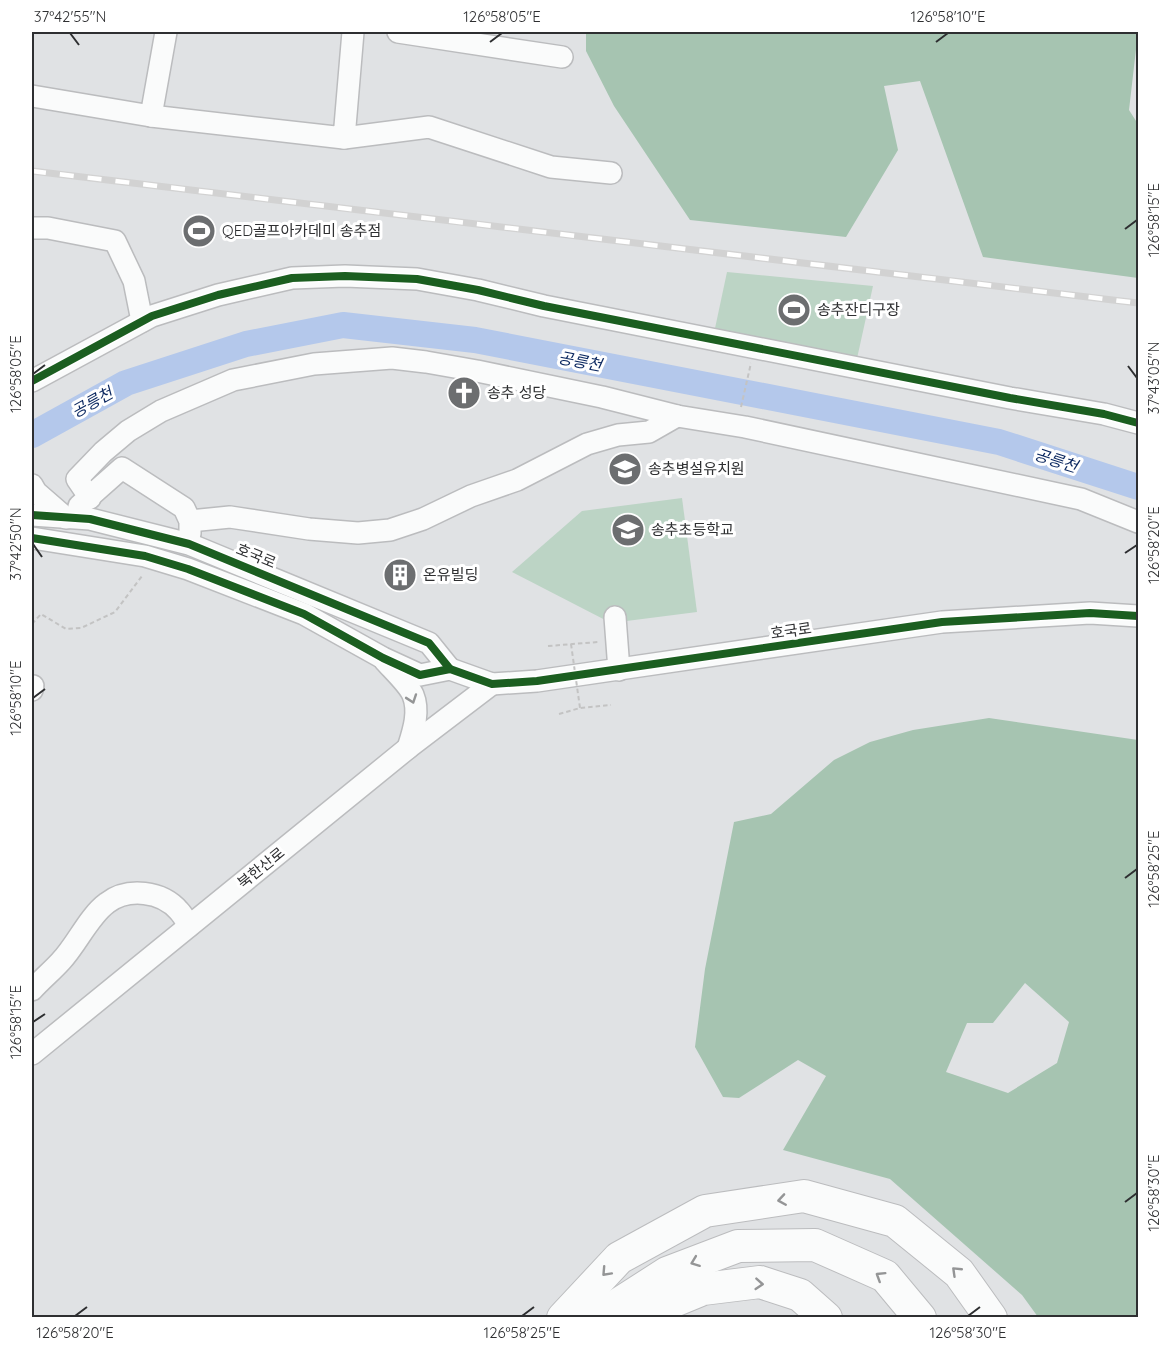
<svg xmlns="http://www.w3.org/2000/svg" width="1170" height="1349" font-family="Quicksand,'Noto Sans KR',sans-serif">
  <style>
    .green { fill: #bcd4c5 }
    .forest { fill: #a6c4b1; fill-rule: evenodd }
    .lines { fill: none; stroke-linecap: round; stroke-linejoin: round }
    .river { stroke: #b4c8eb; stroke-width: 26 }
    .minor-casing { stroke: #bbbcbe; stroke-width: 24 }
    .highway-casing { stroke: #bbbcbe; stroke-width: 34 }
    .path { stroke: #c3c3c3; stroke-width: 2; stroke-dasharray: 4.5 3; stroke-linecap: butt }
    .minor { stroke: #fafbfb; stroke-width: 21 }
    .highway { stroke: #fafbfb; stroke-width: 32 }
    .rail-casing { stroke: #d2d2d2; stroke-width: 7 }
    .rail { stroke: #fff; stroke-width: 4.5; stroke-dasharray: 14; stroke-linecap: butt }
    .path-bridge { stroke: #c3c3c3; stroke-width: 2; stroke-dasharray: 4.5 3; stroke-linecap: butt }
    .cycleway-casing { stroke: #fff; stroke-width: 11 }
    .cycleway { stroke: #1b5e20; stroke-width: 8 }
    .oneway { stroke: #949596 }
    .ticks { fill: none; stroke: #2e2f31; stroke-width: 2 }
    .labels { text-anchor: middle; stroke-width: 6; stroke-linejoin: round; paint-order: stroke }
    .poi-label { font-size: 15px; fill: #2e2f31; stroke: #fff; text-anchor: start }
    .street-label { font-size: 15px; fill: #2e2f31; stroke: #fff }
    .water-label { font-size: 16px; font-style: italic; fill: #08255e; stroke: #fff }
    .neatline { fill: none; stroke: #2e2f31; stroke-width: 2 }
    .ticks-label { font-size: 15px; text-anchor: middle; fill: #2e2f31 }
  </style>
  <rect width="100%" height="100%" fill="#e0e2e4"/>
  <g class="green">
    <polygon points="727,272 873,286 856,363 714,333"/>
    <polygon points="682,498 697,612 611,623 512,572 582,511"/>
  </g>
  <g class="forest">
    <polygon points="586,32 1138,32 1129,110 1138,124 1138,278 983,257 920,81 884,86 898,150 846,237 690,220 614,106 586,51"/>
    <path d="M989 718 1138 740V1317H1038L1022 1295 890 1179 783 1150 826 1076 798 1060 739 1098 723 1097 695 1047 705 969 734 822 771 814 834 760 870 742 913 730ZM1025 983 1069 1022 1057 1063 1008 1093 946 1072 967 1023H993Z"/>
  </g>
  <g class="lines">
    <polyline class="river" points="32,435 126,383 246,344 343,325 475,340 999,442 1138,487"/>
    <defs>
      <g id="minor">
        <polyline points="398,32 562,57"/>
        <polyline points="32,96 151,116 166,32"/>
        <polyline points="151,116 344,138 353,32"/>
        <polyline points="344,138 429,127 551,167 611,173"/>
        <polyline points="32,228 48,228 115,241 134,281 142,321"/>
        <polyline points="32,381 152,316 218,295 292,278 345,276 417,279 478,290 544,306 1010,398 1104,414 1138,423"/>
        <polyline points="32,485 36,492 66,518"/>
        <polyline points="90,498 77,479 103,452 128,431 161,411 233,380 314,364 392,358 426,362 477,371 602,397 677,416 745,427 1081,499 1138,522"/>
        <polyline points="79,506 122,468 184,508 190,521 190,534"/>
        <polyline points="32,515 90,519 189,544 429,643 450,669"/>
        <polyline points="190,521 230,517 309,529 358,533 390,530 423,519 471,496 517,480 587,444 618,435 649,432 677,416"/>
        <polyline points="32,538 145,556 188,569 304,614 383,658 420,675 450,669 492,684 537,681 942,622 1090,613 1138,616"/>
        <polyline points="615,617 619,670"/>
        <path d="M385 661C393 670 409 685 413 695 420 712 413 732 408 748"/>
        <polyline points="32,690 33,686"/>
        <path d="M32 990C41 980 52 971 61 961 77 944 89 916 107 903 128 887 162 891 179 911 183 915 186 921 189 926"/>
        <polyline points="32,1054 408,748 492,684"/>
      </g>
      <g id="highway">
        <polyline points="563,1318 619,1258 705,1211 804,1196 895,1221 959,1273 991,1318"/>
        <polyline points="597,1318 667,1273 738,1246 815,1245 885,1276 920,1318"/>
        <polyline points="645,1318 657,1308 703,1289 760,1282 800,1295 826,1318"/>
      </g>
    </defs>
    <use href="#minor" class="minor-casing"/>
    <use href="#highway" class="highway-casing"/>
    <g class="path">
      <polyline points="741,407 751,363"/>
      <polyline points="32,624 41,614 66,629 81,628 115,612 142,576"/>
      <polyline points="548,646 598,642"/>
      <polyline points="559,714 580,708 611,705"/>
    </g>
    <use href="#minor" class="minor"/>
    <use href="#highway" class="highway"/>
    <defs>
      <polyline id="rail" points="32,171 1138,303"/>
    </defs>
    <use href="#rail" class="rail-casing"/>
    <use href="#rail" class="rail"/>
    <polyline class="path-bridge" points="571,644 580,708"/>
    <defs>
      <g id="cycleway">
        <polyline points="32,381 152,316 218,295 292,278 345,276 417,279 478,290 544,306 1010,398 1104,414 1138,423"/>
        <polyline points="32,515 90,519 189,544 429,643 450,669"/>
        <polyline points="32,538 145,556 188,569 304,614 383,658 420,675 450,669 492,684 537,681 942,622 1090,613 1138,616"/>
      </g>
    </defs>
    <use href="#cycleway" class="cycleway-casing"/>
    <use href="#cycleway" class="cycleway"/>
  </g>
  <defs><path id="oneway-chevron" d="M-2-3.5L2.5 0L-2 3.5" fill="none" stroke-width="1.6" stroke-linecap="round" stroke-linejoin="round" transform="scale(1.5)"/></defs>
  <g class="oneway">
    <use href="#oneway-chevron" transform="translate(412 699) rotate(71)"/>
    <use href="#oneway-chevron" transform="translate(782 1200) rotate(171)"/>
    <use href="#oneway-chevron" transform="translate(695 1262) rotate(159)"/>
    <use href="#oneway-chevron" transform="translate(956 1271) rotate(-136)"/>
    <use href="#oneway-chevron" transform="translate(606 1272) rotate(133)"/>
    <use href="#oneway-chevron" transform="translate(880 1276) rotate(-148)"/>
    <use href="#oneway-chevron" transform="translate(759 1284) rotate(4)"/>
  </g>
  <path class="ticks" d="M70 33 79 45M490 42 502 33M936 42 948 33M1125 229 1137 220M1128 366 1137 378M33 374 45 365M33 544 42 557M1125 553 1137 545M33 698 45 689M1125 878 1137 869M33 1022 45 1014M1125 1202 1137 1193M75 1316 87 1307M522 1316 534 1307M968 1316 980 1307"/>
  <defs>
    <symbol id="stadium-disc" viewBox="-11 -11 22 22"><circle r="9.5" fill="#6c6e70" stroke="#fff"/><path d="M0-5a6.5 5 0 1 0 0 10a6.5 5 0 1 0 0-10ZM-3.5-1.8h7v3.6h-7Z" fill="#fff"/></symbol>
    <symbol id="church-disc" viewBox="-11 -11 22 22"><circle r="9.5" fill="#6c6e70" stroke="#fff"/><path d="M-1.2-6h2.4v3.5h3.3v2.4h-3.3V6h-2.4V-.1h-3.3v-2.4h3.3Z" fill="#fff"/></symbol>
    <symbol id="school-disc" viewBox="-11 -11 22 22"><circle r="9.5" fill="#6c6e70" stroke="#fff"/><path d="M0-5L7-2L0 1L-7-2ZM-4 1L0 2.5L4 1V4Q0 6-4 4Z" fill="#fff"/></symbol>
    <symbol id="building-disc" viewBox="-11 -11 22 22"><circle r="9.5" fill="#6c6e70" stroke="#fff"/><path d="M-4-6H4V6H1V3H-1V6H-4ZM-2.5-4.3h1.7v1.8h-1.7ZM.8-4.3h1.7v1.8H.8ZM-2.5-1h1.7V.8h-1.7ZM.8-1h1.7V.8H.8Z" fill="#fff"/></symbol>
  </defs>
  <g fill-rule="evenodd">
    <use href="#stadium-disc" x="180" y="212" width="38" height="38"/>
    <use href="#stadium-disc" x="775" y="291" width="38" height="38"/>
    <use href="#church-disc" x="445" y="374" width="38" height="38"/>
    <use href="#school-disc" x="606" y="450" width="38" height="38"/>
    <use href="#school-disc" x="609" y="511" width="38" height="38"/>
    <use href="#building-disc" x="381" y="556" width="38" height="38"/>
  </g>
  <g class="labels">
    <g class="poi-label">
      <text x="222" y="236">QED골프아카데미 송추점</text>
      <text x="817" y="315">송추잔디구장</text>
      <text x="487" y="398">송추 성당</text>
      <text x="648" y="474">송추병설유치원</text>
      <text x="651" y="535">송추초등학교</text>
      <text x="423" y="580">온유빌딩</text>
    </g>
    <g class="street-label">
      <text transform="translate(256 556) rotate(22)" y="5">호국로</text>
      <text transform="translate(791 631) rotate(-8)" y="5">호국로</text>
      <text transform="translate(261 868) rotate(-39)" y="5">북한산로</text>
    </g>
    <g class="water-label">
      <text transform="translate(580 361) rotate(11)" y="6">공릉천</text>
      <text transform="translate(92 402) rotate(-29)" y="6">공릉천</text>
      <text transform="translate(1056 460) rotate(18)" y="6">공릉천</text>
    </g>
  </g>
  <rect width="1170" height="1349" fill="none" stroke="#ffffff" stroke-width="66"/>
  <rect x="33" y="33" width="1104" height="1283" class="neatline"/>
  <g class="ticks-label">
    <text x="70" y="22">37°42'55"N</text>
    <text x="502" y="22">126°58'05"E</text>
    <text x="948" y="22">126°58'10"E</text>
    <text transform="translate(1154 220) rotate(-90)" y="5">126°58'15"E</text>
    <text transform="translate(16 374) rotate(-90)" y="5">126°58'05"E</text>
    <text transform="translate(1154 378) rotate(-90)" y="5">37°43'05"N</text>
    <text transform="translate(16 544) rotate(-90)" y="5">37°42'50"N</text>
    <text transform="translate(1154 545) rotate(-90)" y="5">126°58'20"E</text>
    <text transform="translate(16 698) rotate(-90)" y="5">126°58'10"E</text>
    <text transform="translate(1154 869) rotate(-90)" y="5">126°58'25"E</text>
    <text transform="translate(16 1022) rotate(-90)" y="5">126°58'15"E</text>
    <text transform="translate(1154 1193) rotate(-90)" y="5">126°58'30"E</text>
    <text x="75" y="1338">126°58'20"E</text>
    <text x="522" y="1338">126°58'25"E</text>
    <text x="968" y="1338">126°58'30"E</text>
  </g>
</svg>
